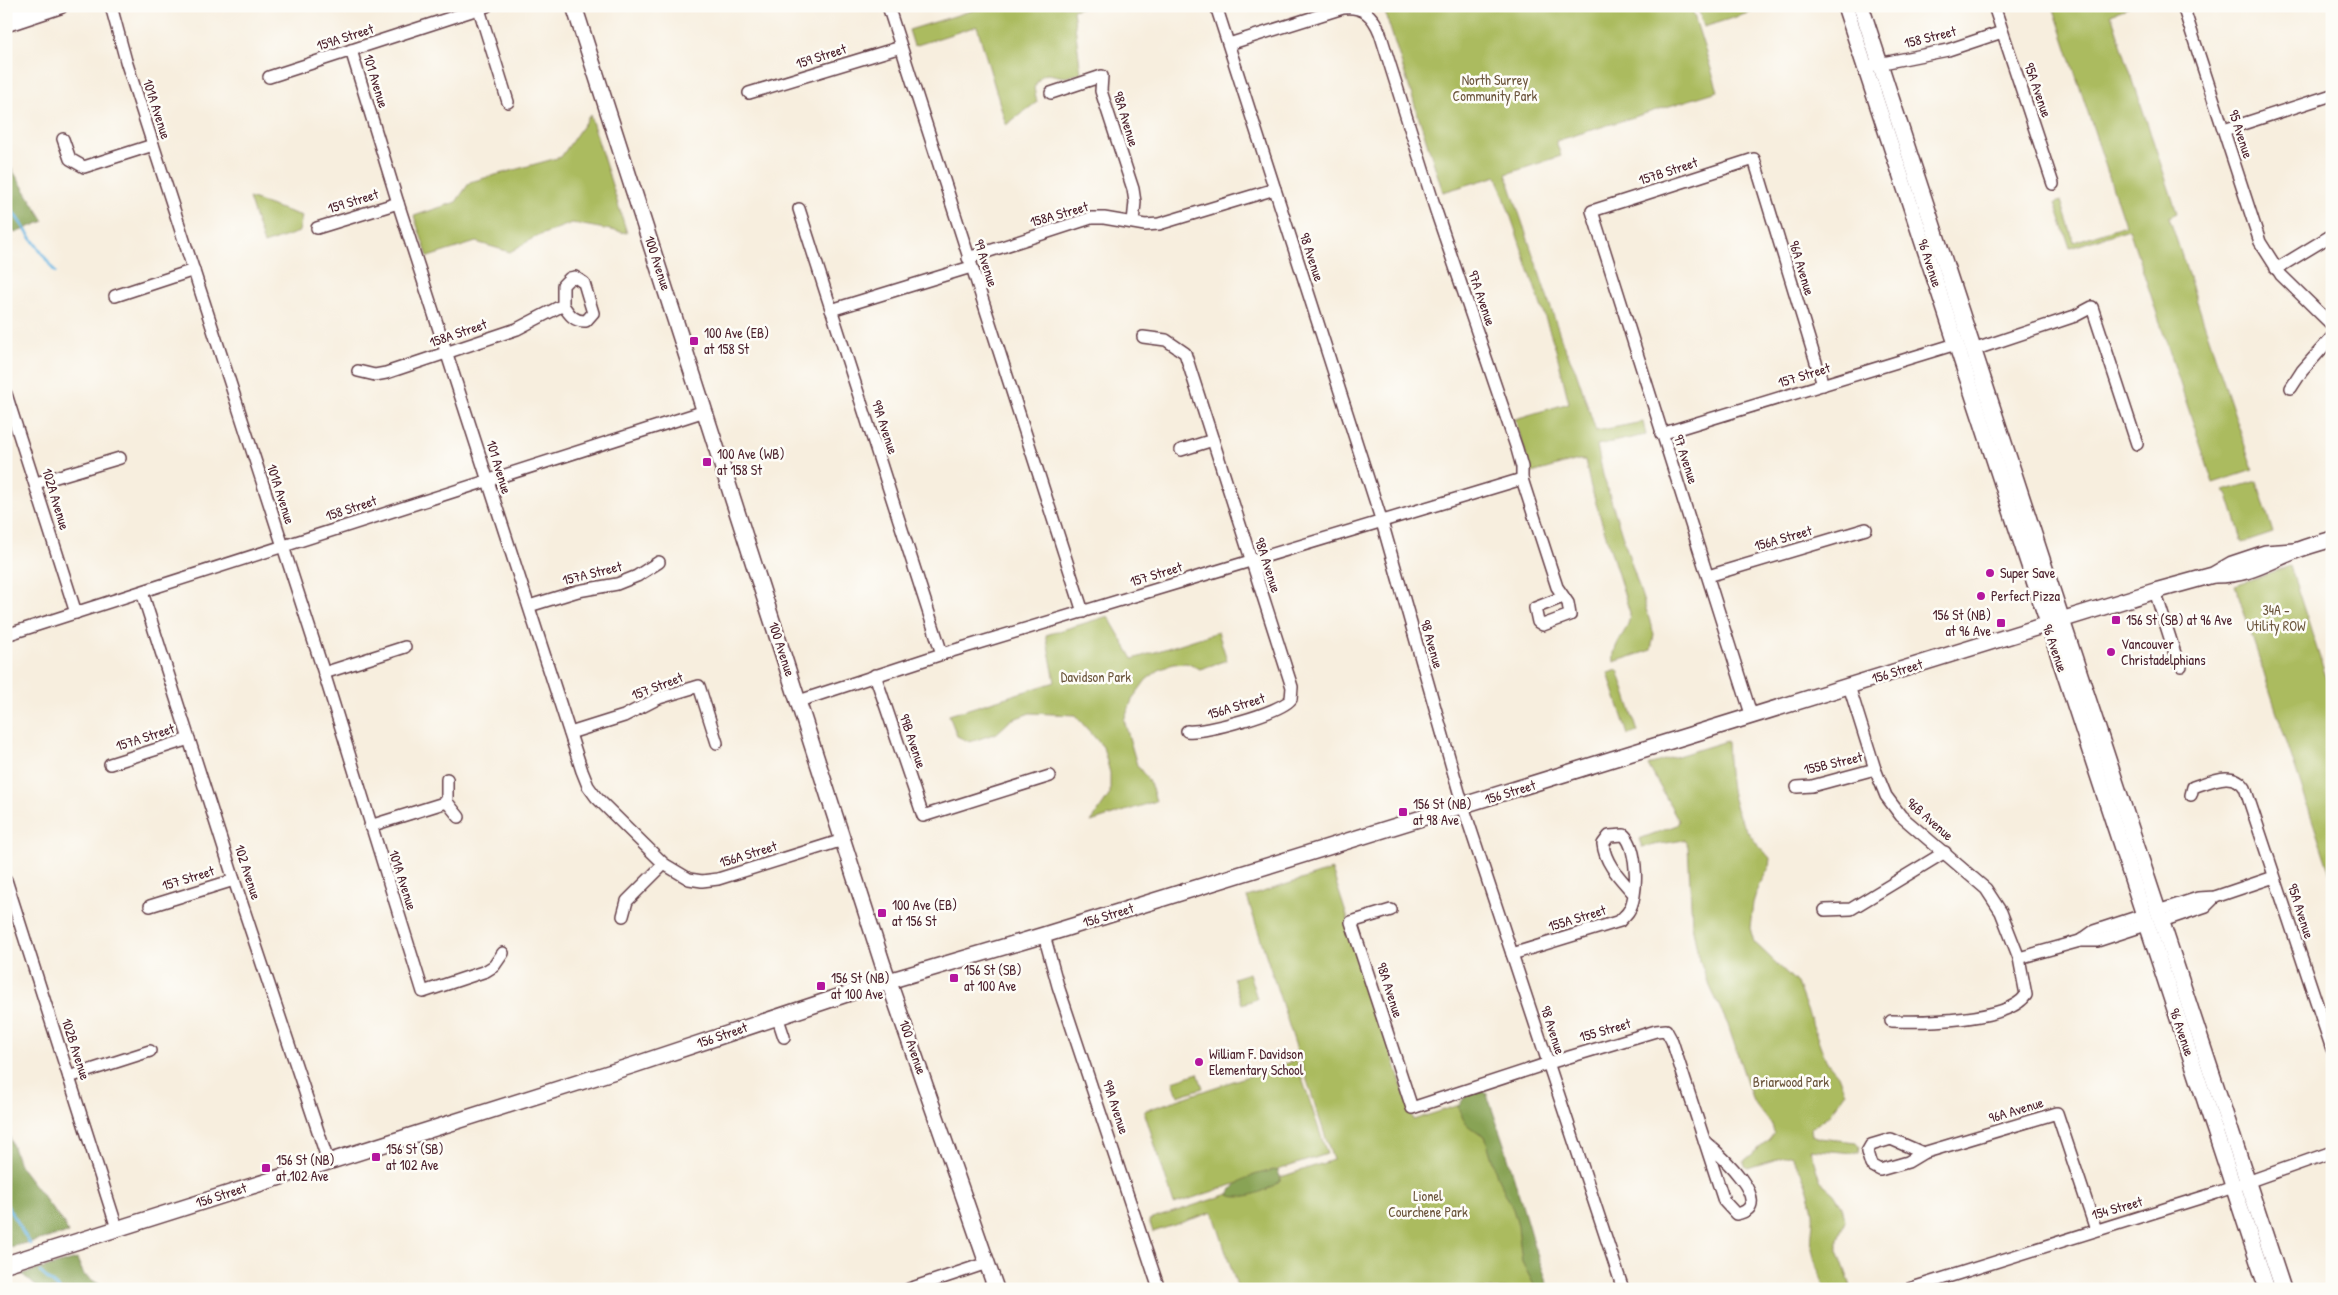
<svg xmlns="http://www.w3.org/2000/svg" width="2338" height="1295" font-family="'Patrick Hand',sans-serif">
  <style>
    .green { fill: #abbb5e; stroke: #7a6d44 }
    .forest { fill: #88a355; stroke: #696140 }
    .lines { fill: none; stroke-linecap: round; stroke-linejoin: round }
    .stream { stroke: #69b5e2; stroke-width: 3 }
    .street-casing { stroke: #643e46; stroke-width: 14 }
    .secondary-casing { stroke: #643e46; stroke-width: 18 }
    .street { stroke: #fff; stroke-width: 11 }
    .secondary { stroke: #fff; stroke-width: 15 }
    .poi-dot { fill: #b5179e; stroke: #fdfcf7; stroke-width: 2 }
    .labels { text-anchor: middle; stroke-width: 5; stroke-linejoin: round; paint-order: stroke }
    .street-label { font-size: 14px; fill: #4a1f2b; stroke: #fdfcf7 }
    .park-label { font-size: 14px; fill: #6c563d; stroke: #fdfcf7 }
    .poi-label { font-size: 14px; fill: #4a1f2b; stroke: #fdfcf7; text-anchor: start }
  </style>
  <rect width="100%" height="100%" fill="#fdfcf7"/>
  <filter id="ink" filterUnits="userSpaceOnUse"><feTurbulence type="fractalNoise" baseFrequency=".02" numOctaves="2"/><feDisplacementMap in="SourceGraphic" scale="10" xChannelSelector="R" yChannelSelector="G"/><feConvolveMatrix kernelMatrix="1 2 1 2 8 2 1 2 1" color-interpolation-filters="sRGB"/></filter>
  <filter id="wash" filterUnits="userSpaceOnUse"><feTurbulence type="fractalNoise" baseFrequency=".0096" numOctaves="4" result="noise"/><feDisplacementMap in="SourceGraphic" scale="20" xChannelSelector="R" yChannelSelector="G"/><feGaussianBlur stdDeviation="1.12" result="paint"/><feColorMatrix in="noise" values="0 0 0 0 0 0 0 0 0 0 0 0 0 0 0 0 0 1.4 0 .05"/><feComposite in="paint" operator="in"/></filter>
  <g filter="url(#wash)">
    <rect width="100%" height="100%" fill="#f7eede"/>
    <g class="green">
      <path d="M987 6H1085L1073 10 1081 73C1076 74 1070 77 1065 77 1047 75 1044 68 1034 88L1037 102 1006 125 977 26 914 46 909 30Z"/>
      <path d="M1383 6H1691L1718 91 1556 141 1561 156 1506 174 1564 347 1576 371 1596 431 1643 422 1646 435 1597 445 1603 475 1654 634 1651 650 1614 662C1611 643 1630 632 1630 613L1590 484 1585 460H1578L1528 474 1527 458 1515 419 1569 403 1556 350 1497 176 1443 192Z"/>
      <polygon points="1697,6 1760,6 1761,9 1704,27"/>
      <polygon points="2053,6 2132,6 2111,14 2177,213 2169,217 2253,470 2213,483 2129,229 2070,248 2055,203 2061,201 2074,242 2125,225"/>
      <polygon points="590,115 627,233 572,223 535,237 510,252 476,242 428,257 414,216 456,202 470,182 561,157"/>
      <polygon points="249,198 302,216 299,232 264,244"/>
      <polygon points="2257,481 2273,533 2243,543 2228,495 2223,491"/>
      <polygon points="2290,566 2330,689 2332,689 2332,880 2235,585"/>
      <polygon points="1108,616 1133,659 1218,632 1227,660 1200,669 1186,663 1173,664 1159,670 1146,680 1133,698 1124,720 1137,765 1150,783 1156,801 1091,822 1110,794 1110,773 1103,747 1075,715 1030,713 1011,720 997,733 970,742 957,736 949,715 1055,682 1046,635"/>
      <polygon points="1618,670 1638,732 1628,735 1608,673"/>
      <path d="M1727 741C1730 796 1730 817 1770 858L1769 868 1758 887 1753 903 1750 928 1754 942 1797 983 1826 1061 1838 1075 1845 1093 1830 1114 1811 1129 1812 1135 1818 1138 1857 1142 1860 1146 1859 1152 1853 1153 1810 1149 1820 1181 1834 1193 1842 1206 1845 1220 1838 1240V1250L1852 1289H1825C1821 1276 1814 1262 1812 1248 1810 1236 1814 1225 1813 1213 1811 1194 1802 1171 1791 1155L1754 1166 1748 1168 1745 1166 1744 1161 1769 1140 1774 1133 1772 1125 1753 1101 1728 1025 1707 980 1698 955 1692 925 1688 846 1684 840 1642 847 1639 839 1677 825 1679 821 1648 765Z"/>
      <polygon points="1332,870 1413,1120 1472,1101 1545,1289 1238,1289 1213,1212 1153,1232 1149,1220 1333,1160 1247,897"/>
      <polygon points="1249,973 1257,999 1242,1004 1233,978"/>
      <polygon points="1296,1060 1327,1154 1174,1204 1144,1111"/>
      <polygon points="1198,1073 1203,1088 1178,1096 1173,1081"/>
    </g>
    <g class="forest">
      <polygon points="6,160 44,221 15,233 6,220"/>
      <path d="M1475 1091H1483L1487 1094 1505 1147 1534 1246 1550 1289H1536L1522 1262 1518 1226 1513 1209 1497 1176 1485 1136C1467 1125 1467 1129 1458 1107L1464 1098Z"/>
      <polygon points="6,1126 19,1165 64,1224 68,1233 6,1248"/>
      <path d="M1273 1170 1278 1171 1281 1179C1274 1189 1240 1202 1229 1195 1235 1178 1258 1174 1273 1170Z"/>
      <polygon points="77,1259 84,1275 107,1289 39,1289 22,1274"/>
    </g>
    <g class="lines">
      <g class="stream">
        <polyline points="6,202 55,272"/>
        <polyline points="6,1204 30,1244"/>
        <polyline points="40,1272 59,1289"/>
      </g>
    </g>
  </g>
  <g filter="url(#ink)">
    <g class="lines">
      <defs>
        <g id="street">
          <polyline points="111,6 126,61 324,673 423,992 486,971 494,966 503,953"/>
          <polyline points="888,6 1083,612"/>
          <polyline points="1216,6 1382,522 1463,806 1623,1289"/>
          <polyline points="1994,6 2053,184"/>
          <polyline points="2183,6 2260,242 2281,275 2332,325"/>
          <polyline points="479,9 508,102"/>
          <path d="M1229 44 1343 8C1363 6 1373 15 1380 33L1436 211 1517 449 1522 467V479L1557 587 1568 603 1570 615 1543 625 1538 622 1535 608 1563 597"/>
          <polyline points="351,50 398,203 582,771 588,786 596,797 664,864 689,879 702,881 718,879 843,840"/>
          <polyline points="1873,65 1948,50 2002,32"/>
          <polyline points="269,77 487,6"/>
          <polyline points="749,93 901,47"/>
          <polyline points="1051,93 1102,76 1101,91 1133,189 1135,202 1133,222"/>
          <polyline points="2224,130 2332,95"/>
          <polyline points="63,139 70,159 84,167 153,145"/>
          <polyline points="799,209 942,654"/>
          <polyline points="317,228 398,203"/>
          <polyline points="968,258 1091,218 1104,218 1145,225 1159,224 1275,189"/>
          <polyline points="2276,269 2332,235"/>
          <polyline points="115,296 194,270"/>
          <polyline points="831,310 971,267"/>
          <path d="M1143 337 1166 340 1185 353 1292 687 1291 699C1280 713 1204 733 1187 731"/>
          <polyline points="1973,350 2075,316 2092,307 2137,444"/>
          <path d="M358 371 375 375 386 373 517 329 563 305C569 314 574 322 586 321L593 313 584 283 575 277 570 278 563 285V305"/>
          <polyline points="2291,388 2302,371 2332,337"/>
          <polyline points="6,394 76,613"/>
          <polyline points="1661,434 1956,344"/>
          <polyline points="1181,450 1213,440"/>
          <polyline points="36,483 120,458"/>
          <polyline points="1708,576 1866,529"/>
          <polyline points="2155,591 2178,663 2181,666"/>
          <polyline points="142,592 234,880 328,1161"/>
          <polyline points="529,606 578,591 617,584 637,576 659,562"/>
          <polyline points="6,635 705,411"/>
          <polyline points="324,673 405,647"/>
          <polyline points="875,675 923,816 1050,776"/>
          <polyline points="1849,686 1875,769 1886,796 1901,816 1986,889 2001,912 2019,958"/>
          <polyline points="799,701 942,654 1522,479"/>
          <polyline points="1752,717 1592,211 1754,159 1823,385"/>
          <polyline points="570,733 624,716 659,698 699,686 717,743"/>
          <polyline points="110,764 189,739"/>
          <polyline points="447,779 447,802 459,817"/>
          <polyline points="1797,787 1812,786 1875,769"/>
          <path d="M2191 795 2193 787C2210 782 2233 769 2245 788L2332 1049"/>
          <polyline points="370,826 447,802"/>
          <polyline points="6,880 117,1228"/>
          <polyline points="150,906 234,880"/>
          <path d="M1391 910 1351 922 1412 1108 1549 1063 1656 1031 1666 1030 1672 1041 1724 1201 1736 1214C1780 1207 1716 1151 1704 1141"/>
          <polyline points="1825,910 1851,909 1945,852"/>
          <polyline points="2158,911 2198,898 2215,897 2274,877"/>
          <polyline points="623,916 627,901 664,864"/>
          <polyline points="2162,921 2206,906 2215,897"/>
          <polyline points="1044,935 1058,986 1159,1289"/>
          <polyline points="2080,941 2094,931 2143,915"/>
          <path d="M1512 954 1620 921C1622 918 1626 915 1628 912 1639 897 1638 848 1624 835L1609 836 1603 844C1605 864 1621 879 1633 893"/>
          <polyline points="777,1016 784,1037"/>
          <path d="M1891 1021C1921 1022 2008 1022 2026 995L2019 958 2080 941H2097L2146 925"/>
          <polyline points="69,1077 150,1051"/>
          <polyline points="1923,1153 1891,1139 1871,1145 1867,1152 1871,1165 1880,1170 1908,1162 1923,1153 2057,1113 2096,1230"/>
          <polyline points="909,1289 987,1263"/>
          <polyline points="1909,1289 2216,1193 2332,1152"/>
        </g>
        <g id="secondary">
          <polyline points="574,6 883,965 996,1289"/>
          <polyline points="1845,6 2267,1289"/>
          <polyline points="1861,6 2057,605 2283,1289"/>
          <polyline points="6,12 26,6"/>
          <polyline points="6,24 60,6"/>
          <path d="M2215 575C2250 575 2265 563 2295 551 2307 546 2320 543 2332 539"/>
          <polyline points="6,1264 634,1065 865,988 1044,935 2155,591 2213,575 2232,564 2265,553 2294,551"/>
        </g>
      </defs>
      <use href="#street" class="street-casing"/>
      <use href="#secondary" class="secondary-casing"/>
      <use href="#street" class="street"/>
      <use href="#secondary" class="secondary"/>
    </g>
  </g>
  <g class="poi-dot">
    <rect x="689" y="336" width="10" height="10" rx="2.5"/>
    <rect x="702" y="457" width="10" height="10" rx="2.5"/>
    <circle cx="1990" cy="573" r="5"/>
    <circle cx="1981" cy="596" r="5"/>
    <rect x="2111" y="615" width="10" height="10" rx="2.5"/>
    <rect x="1996" y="618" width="10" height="10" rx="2.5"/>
    <circle cx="2111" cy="652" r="5"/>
    <rect x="1398" y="807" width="10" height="10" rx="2.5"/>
    <rect x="877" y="908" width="10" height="10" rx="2.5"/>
    <rect x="949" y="973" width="10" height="10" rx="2.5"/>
    <rect x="816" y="981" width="10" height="10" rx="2.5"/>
    <circle cx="1199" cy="1062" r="5"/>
    <rect x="371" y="1152" width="10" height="10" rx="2.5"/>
    <rect x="261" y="1163" width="10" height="10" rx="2.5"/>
  </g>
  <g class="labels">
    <g class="street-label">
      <text transform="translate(345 37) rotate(-18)" y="5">159A Street</text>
      <text transform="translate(1930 37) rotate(-14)" y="5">158 Street</text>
      <text transform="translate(821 56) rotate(-18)" y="5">159 Street</text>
      <text transform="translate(376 81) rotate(73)" y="5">101 Avenue</text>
      <text transform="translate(2038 90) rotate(71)" y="5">95A Avenue</text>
      <text transform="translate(157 109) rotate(72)" y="5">101A Avenue</text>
      <text transform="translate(1126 119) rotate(73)" y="5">98A Avenue</text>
      <text transform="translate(2241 134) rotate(72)" y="5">95 Avenue</text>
      <text transform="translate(1668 171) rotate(-18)" y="5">157B Street</text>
      <text transform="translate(353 201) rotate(-17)" y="5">159 Street</text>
      <text transform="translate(1059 214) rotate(-16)" y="5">158A Street</text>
      <text transform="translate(1312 257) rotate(72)" y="5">98 Avenue</text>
      <text transform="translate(658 263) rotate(72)" y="5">100 Avenue</text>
      <text transform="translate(986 263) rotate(72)" y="5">99 Avenue</text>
      <text transform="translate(1930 263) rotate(72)" y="5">96 Avenue</text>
      <text transform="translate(1802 268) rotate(73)" y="5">96A Avenue</text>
      <text transform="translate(1482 298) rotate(71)" y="5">97A Avenue</text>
      <text transform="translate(458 333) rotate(-19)" y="5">158A Street</text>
      <text transform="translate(1804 375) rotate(-17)" y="5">157 Street</text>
      <text transform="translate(885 427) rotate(72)" y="5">99A Avenue</text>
      <text transform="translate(1686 459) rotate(72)" y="5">97 Avenue</text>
      <text transform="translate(499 467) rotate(73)" y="5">101 Avenue</text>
      <text transform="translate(281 494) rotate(72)" y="5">101A Avenue</text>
      <text transform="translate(56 499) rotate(73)" y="5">102A Avenue</text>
      <text transform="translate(351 508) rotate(-18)" y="5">158 Street</text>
      <text transform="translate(1783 538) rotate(-16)" y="5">156A Street</text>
      <text transform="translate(1268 565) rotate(72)" y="5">98A Avenue</text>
      <text transform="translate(592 573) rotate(-14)" y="5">157A Street</text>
      <text transform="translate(1156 574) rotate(-17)" y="5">157 Street</text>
      <text transform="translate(1432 644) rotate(74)" y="5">98 Avenue</text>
      <text transform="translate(2055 648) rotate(71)" y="5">96 Avenue</text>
      <text transform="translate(782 649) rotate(72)" y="5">100 Avenue</text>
      <text transform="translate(1897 671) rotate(-17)" y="5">156 Street</text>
      <text transform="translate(657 686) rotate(-21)" y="5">157 Street</text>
      <text transform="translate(1236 706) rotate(-17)" y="5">156A Street</text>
      <text transform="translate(145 737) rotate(-18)" y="5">157A Street</text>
      <text transform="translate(913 741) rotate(71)" y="5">99B Avenue</text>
      <text transform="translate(1833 763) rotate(-13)" y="5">155B Street</text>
      <text transform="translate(1510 792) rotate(-17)" y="5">156 Street</text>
      <text transform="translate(1930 819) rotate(41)" y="5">96B Avenue</text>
      <text transform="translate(748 854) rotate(-17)" y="5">156A Street</text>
      <text transform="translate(248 872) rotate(72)" y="5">102 Avenue</text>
      <text transform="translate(188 878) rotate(-17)" y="5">157 Street</text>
      <text transform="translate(403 880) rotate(72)" y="5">101A Avenue</text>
      <text transform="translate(2301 911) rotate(72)" y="5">95A Avenue</text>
      <text transform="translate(1108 915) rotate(-17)" y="5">156 Street</text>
      <text transform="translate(1577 918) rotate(-17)" y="5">155A Street</text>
      <text transform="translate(1390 990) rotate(72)" y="5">98A Avenue</text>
      <text transform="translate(1553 1030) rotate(72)" y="5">98 Avenue</text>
      <text transform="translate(1605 1030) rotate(-16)" y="5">155 Street</text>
      <text transform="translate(2182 1032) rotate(71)" y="5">96 Avenue</text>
      <text transform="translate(722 1035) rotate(-19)" y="5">156 Street</text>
      <text transform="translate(913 1047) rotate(71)" y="5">100 Avenue</text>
      <text transform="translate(76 1049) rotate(72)" y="5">102B Avenue</text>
      <text transform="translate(1116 1107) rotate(72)" y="5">99A Avenue</text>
      <text transform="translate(2016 1110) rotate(-17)" y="5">96A Avenue</text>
      <text transform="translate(221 1195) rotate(-18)" y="5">156 Street</text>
      <text transform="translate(2117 1208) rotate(-16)" y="5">154 Street</text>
    </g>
    <g class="park-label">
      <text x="1495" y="85">North Surrey<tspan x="1495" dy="16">Community Park</tspan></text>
      <text x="2276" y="615">34A -<tspan x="2276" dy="16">Utility ROW</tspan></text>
      <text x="1096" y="682">Davidson Park</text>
      <text x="1791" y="1087">Briarwood Park</text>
      <text x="1428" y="1201">Lionel<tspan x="1428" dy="16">Courchene Park</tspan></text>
    </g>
    <g class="poi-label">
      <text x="704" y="338">100 Ave (EB)<tspan x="704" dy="16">at 158 St</tspan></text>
      <text x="717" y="459">100 Ave (WB)<tspan x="717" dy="16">at 158 St</tspan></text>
      <text x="2000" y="578">Super Save</text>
      <text x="1991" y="601">Perfect Pizza</text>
      <text x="1991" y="620" text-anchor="end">156 St (NB)<tspan x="1991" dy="16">at 96 Ave</tspan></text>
      <text x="2126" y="625">156 St (SB) at 96 Ave</text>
      <text x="2121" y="649">Vancouver<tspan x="2121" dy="16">Christadelphians</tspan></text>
      <text x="1413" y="809">156 St (NB)<tspan x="1413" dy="16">at 98 Ave</tspan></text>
      <text x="892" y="910">100 Ave (EB)<tspan x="892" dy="16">at 156 St</tspan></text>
      <text x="964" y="975">156 St (SB)<tspan x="964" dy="16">at 100 Ave</tspan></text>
      <text x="831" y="983">156 St (NB)<tspan x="831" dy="16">at 100 Ave</tspan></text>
      <text x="1209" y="1059">William F. Davidson<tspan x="1209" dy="16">Elementary School</tspan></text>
      <text x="386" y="1154">156 St (SB)<tspan x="386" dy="16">at 102 Ave</tspan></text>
      <text x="276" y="1165">156 St (NB)<tspan x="276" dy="16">at 102 Ave</tspan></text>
    </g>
  </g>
  <rect width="2338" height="1295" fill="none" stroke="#fdfcf7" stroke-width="25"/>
</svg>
